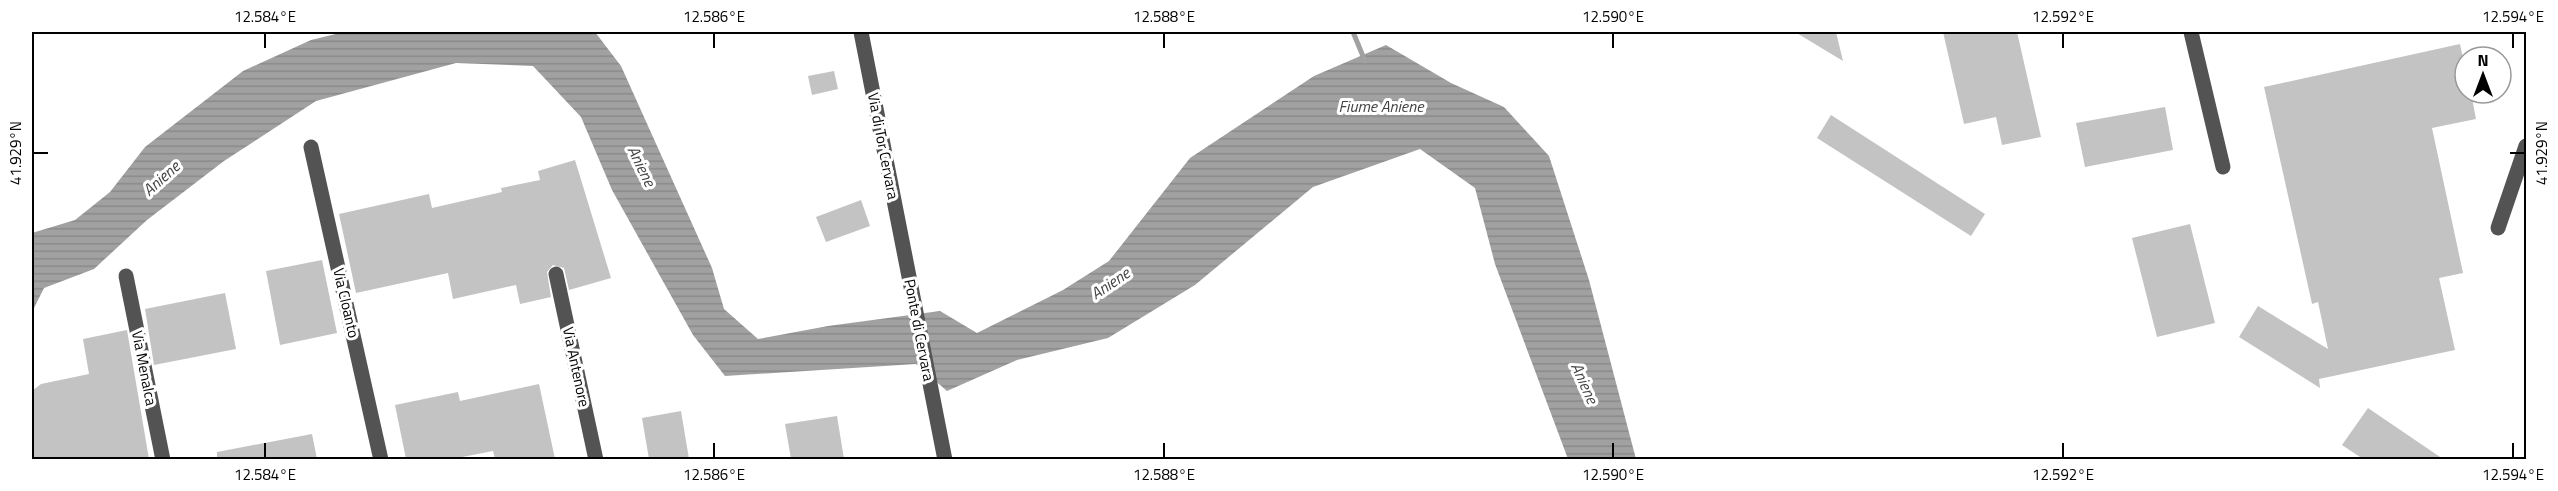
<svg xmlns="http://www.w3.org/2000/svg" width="2558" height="491" font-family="'Titillium Web',sans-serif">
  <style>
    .water { fill: url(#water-rules) }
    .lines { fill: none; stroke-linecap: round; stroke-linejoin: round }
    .stream { stroke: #a1a1a1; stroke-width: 5 }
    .building { fill: #c3c3c3 }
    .minor { stroke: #535353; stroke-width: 15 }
    .ticks { fill: none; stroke: #000; stroke-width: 2 }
    .labels { text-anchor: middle; stroke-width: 6; stroke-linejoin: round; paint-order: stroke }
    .street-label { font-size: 15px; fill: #000; stroke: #fff }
    .water-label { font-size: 16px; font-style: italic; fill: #424242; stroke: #fff }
    .neatline { fill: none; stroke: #000; stroke-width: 2 }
    .ticks-label { font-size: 15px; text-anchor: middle; fill: #000 }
  </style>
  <defs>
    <pattern id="water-rules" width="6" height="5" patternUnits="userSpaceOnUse" patternTransform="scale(1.5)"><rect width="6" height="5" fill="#a1a1a1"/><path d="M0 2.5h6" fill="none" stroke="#898989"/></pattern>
  </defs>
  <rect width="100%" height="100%" fill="#fff"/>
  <polygon class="water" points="344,32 595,32 621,66 712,268 724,309 758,339 828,326 940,311 977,333 1063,290 1109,261 1190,158 1314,76 1386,45 1451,83 1504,107 1549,156 1589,280 1636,459 1568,459 1495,264 1475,188 1420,149 1313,187 1195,285 1108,338 1017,360 947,391 916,364 725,376 693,335 612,190 581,117 533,66 456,63 316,101 224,161 147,220 94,269 44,288 32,312 32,233 75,220 110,192 145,147 243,71 311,40"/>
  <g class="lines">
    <polyline class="stream" points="1353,32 1365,61"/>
  </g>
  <g class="building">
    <polygon points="1795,32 1836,32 1843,61"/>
    <polygon points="1943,32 2017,32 2041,137 2002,145 1996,117 1964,124"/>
    <polygon points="2460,44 2465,68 2465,93 2471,93 2476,119 2432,128 2463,273 2439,278 2455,350 2319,379 2320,388 2239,337 2258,306 2328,349 2318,302 2312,304 2264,87"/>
    <polygon points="834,71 838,89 812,95 808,76"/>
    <polygon points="2165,107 2173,150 2085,167 2076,123"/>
    <polygon points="1831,115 1985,214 1971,236 1817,138"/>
    <polygon points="575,160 611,278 569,290 564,268 553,265 547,272 551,297 520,304 516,285 453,299 448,273 356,293 339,214 429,194 432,208 502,192 501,188 540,180 538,171"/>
    <polygon points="861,200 870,226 826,242 816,217"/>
    <polygon points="2190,224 2215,323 2157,337 2132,238"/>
    <polygon points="322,260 337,333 280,345 266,271"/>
    <polygon points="225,293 236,349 154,365 145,309"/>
    <polygon points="127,330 149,459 32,459 32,391 41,384 89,374 83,339"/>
    <polygon points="539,384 555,459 495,459 493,451 452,459 406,459 395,405 458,392 460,401"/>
    <polygon points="2368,408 2443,459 2363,459 2342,445"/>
    <polygon points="681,411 689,459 649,459 642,418"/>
    <polygon points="837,416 844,459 791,459 785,424"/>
    <polygon points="312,434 317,459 217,459 217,452"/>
  </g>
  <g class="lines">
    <g class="minor">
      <polyline points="861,32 945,460"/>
      <polyline points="2191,32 2223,167"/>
      <polyline points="311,147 381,460"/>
      <polyline points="2498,228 2526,146"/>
      <polyline points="556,274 596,460"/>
      <polyline points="126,276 163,460"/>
    </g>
  </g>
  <path class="ticks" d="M265 33V48M714 33V48M1164 33V48M1613 33V48M2063 33V48M2513 33V48M33 153H48M2510 153H2525M265 443V458M714 443V458M1164 443V458M1613 443V458M2063 443V458M2513 443V458"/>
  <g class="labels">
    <g class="street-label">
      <text transform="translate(883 146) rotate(79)" y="5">Via di Tor Cervara</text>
      <text transform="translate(346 303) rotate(77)" y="5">Via Cloanto</text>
      <text transform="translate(919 330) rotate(79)" y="5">Ponte di Cervara</text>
      <text transform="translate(576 367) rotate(78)" y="5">Via Antenore</text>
      <text transform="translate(144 368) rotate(79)" y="5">Via Menalca</text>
    </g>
    <g class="water-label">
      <text x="1381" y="112">Fiume Aniene</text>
      <text transform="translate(642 166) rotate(64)" y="6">Aniene</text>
      <text transform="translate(161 178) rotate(-42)" y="6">Aniene</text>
      <text transform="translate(1110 283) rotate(-34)" y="6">Aniene</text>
      <text transform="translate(1585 383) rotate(66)" y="6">Aniene</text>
    </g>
  </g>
  <rect width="2558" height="491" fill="none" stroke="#ffffff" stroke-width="66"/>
  <g transform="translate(2483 75)"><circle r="28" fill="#ffffff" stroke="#999999" stroke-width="1.5"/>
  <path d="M0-4.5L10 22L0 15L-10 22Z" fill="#000000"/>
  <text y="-9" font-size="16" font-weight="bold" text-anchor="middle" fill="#000000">N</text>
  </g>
  <rect x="33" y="33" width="2492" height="425" class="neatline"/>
  <g class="ticks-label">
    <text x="265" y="22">12.584°E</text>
    <text x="714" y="22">12.586°E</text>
    <text x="1164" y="22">12.588°E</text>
    <text x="1613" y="22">12.590°E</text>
    <text x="2063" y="22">12.592°E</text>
    <text x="2513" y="22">12.594°E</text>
    <text transform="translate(16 153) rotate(-90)" y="5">41.929°N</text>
    <text transform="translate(2542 153) rotate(-90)" y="5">41.929°N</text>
    <text x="265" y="480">12.584°E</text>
    <text x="714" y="480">12.586°E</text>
    <text x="1164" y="480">12.588°E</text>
    <text x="1613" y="480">12.590°E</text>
    <text x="2063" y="480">12.592°E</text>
    <text x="2513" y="480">12.594°E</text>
  </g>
</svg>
